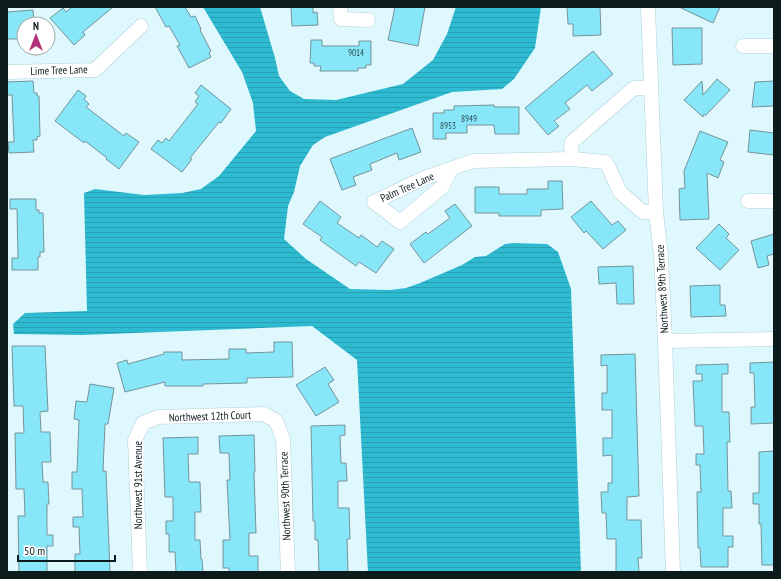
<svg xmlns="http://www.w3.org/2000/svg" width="781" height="579" font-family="'PT Sans Narrow',sans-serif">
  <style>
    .water { fill: url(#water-rules) }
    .building { fill: #87e6f8; stroke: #74949a }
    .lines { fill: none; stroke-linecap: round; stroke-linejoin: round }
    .minor-casing { stroke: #b0d1d7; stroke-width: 15 }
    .minor { stroke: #fff; stroke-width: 14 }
    .labels { text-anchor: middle; stroke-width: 3.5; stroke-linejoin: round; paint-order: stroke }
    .number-label { font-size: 9px; fill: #2c4e54 }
    .street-label { font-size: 11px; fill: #0e1b1d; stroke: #fff }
  </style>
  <defs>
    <pattern id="water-rules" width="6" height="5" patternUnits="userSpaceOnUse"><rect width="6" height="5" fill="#2ebad0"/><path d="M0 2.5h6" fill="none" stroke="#289fb2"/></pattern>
  </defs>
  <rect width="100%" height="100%" fill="#def8fe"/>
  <polygon class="water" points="203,7 260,7 275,58 279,76 290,91 304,99 336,100 403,84 433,60 447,34 456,7 541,7 535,48 514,79 502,89 452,92 325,137 313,145 300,166 294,192 288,206 284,239 306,259 350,289 390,290 406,288 420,283 462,265 475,257 486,256 505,244 513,243 547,244 558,252 571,289 581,572 368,572 357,360 312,326 82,335 14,334 13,324 25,313 87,311 84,193 95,189 144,195 182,193 201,189 219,176 256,131 253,103 242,72"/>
  <g class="building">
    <polygon points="72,7 113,7 83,32 85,35 74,45 50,18 63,8 66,12"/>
    <polygon points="155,7 185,7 191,17 195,16 201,29 200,30 211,51 209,53 211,57 189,68 177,46 180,45 169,26 166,27"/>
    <polygon points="291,7 313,7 313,13 317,12 318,25 292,26"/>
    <polygon points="395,7 425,7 418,46 388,40"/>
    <polygon points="567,7 600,7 601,35 573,36 573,24 568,24"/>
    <polygon points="679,7 720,7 713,23"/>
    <polygon points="33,10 34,24 24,24 24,39 7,39 7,12"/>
    <polygon points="672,28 702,28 702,64 673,65"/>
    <polygon points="311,40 322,40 322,46 359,46 359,41 371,41 371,65 366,65 366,68 358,68 358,71 320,71 321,66 314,66 314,63 310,63"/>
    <polygon points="593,51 613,74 592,91 587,85 565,103 570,109 554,121 559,126 548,135 525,108"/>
    <polygon points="717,79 730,90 706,115 703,115 703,117 684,100 702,81 703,95"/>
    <polygon points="33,81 34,93 37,93 37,96 39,96 40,136 37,137 37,140 33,140 34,152 9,153 8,142 14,142 12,95 7,95 7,82"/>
    <polygon points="774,81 774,106 752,107 755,82"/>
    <polygon points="201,85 231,109 221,123 219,122 190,158 192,159 182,172 151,149 158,140 162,143 166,138 169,141 198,104 195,102 199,96 195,93"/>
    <polygon points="78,90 86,96 84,99 89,104 86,107 124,136 126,133 139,142 119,169 106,159 107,158 85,141 84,143 55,121"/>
    <polygon points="494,105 494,107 519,107 519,134 495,134 494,125 467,125 467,133 446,133 446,139 433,139 433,113 444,113 444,110 454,110 454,106"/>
    <polygon points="412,128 421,152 399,160 397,153 370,164 372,170 353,177 356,185 342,190 330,159"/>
    <polygon points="750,130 774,133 774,155 748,152"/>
    <polygon points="700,131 728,142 720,160 724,162 718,178 707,173 709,219 680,220 679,189 685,188 684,171"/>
    <polygon points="548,181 562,181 563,209 541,210 541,216 499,216 499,213 475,213 475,187 499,187 499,194 527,194 527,189 548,189"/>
    <polygon points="10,199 36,199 36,210 39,210 39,213 43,213 44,252 40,252 40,257 38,257 38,270 12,270 12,258 18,258 17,209 10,209"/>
    <polygon points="320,201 341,217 337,223 359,238 361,235 377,247 382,241 394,249 376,273 359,262 356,266 320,240 322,237 303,224"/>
    <polygon points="591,201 612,225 618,221 626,230 603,249 586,231 584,233 571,217"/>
    <polygon points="455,204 472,226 424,263 410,244 426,232 428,234 450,218 445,211"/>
    <polygon points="719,224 729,234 726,238 739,250 720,270 696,248"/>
    <polygon points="774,234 774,254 767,256 769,265 758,268 751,241"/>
    <polygon points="633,266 634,304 617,304 616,283 599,284 598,267"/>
    <polygon points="720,285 720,305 725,305 726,316 691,317 690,286"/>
    <polygon points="274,342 292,342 293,377 247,378 247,383 203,384 203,386 165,386 165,382 125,392 117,363 127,360 128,364 164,354 164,352 182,352 182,360 229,359 229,349 246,349 246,353 274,352"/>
    <polygon points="12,346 45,346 48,411 40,412 41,432 50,432 51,462 42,462 43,482 48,482 49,504 47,504 47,535 53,535 53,546 47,546 47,572 19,572 18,516 25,516 24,489 16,489 15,433 24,433 23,406 14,406"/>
    <polygon points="635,354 639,496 627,497 627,520 641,520 642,558 638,558 639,572 616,572 616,539 607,539 606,513 602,513 601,492 608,492 608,483 612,483 612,455 603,456 603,438 612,438 612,410 602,410 602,393 607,393 607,365 601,366 601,355"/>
    <polygon points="774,362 774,423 751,424 751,407 755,407 754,373 750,373 750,363"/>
    <polygon points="728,364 728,374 722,374 722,412 729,412 730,442 727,442 728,491 731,491 732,508 723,508 723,536 733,536 733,547 728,547 728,567 701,567 700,548 698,548 697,492 701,492 700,465 696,465 696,454 704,454 703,426 695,426 693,381 702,381 702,374 696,374 696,365"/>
    <polygon points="325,367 334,380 328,384 339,402 316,416 296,385"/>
    <polygon points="90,384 114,388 108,424 105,424 103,471 106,471 110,572 75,572 75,554 80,554 79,527 73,527 73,517 83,517 82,489 72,489 72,472 77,472 79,420 74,419 76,401 87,402"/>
    <polygon points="345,425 345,435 340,436 341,463 346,463 347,481 338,481 338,508 349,508 350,539 347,539 348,572 319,572 318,540 315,540 315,521 313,521 311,426"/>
    <polygon points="254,435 255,472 254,472 256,533 249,533 249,556 258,556 258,572 229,572 229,568 223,568 223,540 230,540 227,480 230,480 229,453 220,453 219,436"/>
    <polygon points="198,437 198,454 188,454 189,482 200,482 201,512 195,512 195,540 200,540 201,559 202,559 203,572 176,572 175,552 169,552 169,534 166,534 166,521 173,521 173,497 165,497 163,438"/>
    <polygon points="774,451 774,565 762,565 761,524 759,524 759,504 753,504 753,493 759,493 759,452"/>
  </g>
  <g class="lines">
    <defs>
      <g id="minor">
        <polyline points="340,7 341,19 368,20"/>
        <polyline points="648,7 656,212 661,256 665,341 673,572"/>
        <polyline points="743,46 774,46"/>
        <polyline points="7,72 95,70 141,26"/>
        <polyline points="572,159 571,146 572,142 634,88 651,88"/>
        <polyline points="451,169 442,187 400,222 374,202 424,178 473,161 572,159 605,162 608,166 620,192 643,212 656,212"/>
        <polyline points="748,201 774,201"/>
        <polyline points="665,341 774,339"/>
        <polyline points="140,572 135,440 143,423 158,417 264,414 276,421 283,439 288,572"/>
      </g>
    </defs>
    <use href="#minor" class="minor-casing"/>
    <use href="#minor" class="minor"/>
  </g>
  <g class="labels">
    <g class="number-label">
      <text x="356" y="56">9014</text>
      <text x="469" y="122">8949</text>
      <text x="448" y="129">8953</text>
    </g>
    <g class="street-label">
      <text transform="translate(59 70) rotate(-2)" y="4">Lime Tree Lane</text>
      <text transform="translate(407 187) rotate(-24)" y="4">Palm Tree Lane</text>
      <text transform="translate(662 289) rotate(-93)" y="4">Northwest 89th Terrace</text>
      <text transform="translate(210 416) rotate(-2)" y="4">Northwest 12th Court</text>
      <text transform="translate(138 485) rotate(-90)" y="4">Northwest 91st Avenue</text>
      <text transform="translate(285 496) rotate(-92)" y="4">Northwest 90th Terrace</text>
    </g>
  </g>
  <rect width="781" height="579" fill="none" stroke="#0e1b1d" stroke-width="16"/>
  <g transform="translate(36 36)"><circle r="19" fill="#ffffff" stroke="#9fa4a5"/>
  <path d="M0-3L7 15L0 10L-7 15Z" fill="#b32f77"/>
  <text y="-6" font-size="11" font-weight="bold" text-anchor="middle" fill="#0e1b1d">N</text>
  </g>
  <path d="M18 555v6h97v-6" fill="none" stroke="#0e1b1d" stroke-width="2"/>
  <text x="24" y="555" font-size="12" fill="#0e1b1d" stroke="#ffffff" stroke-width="3" paint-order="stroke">50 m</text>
</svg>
